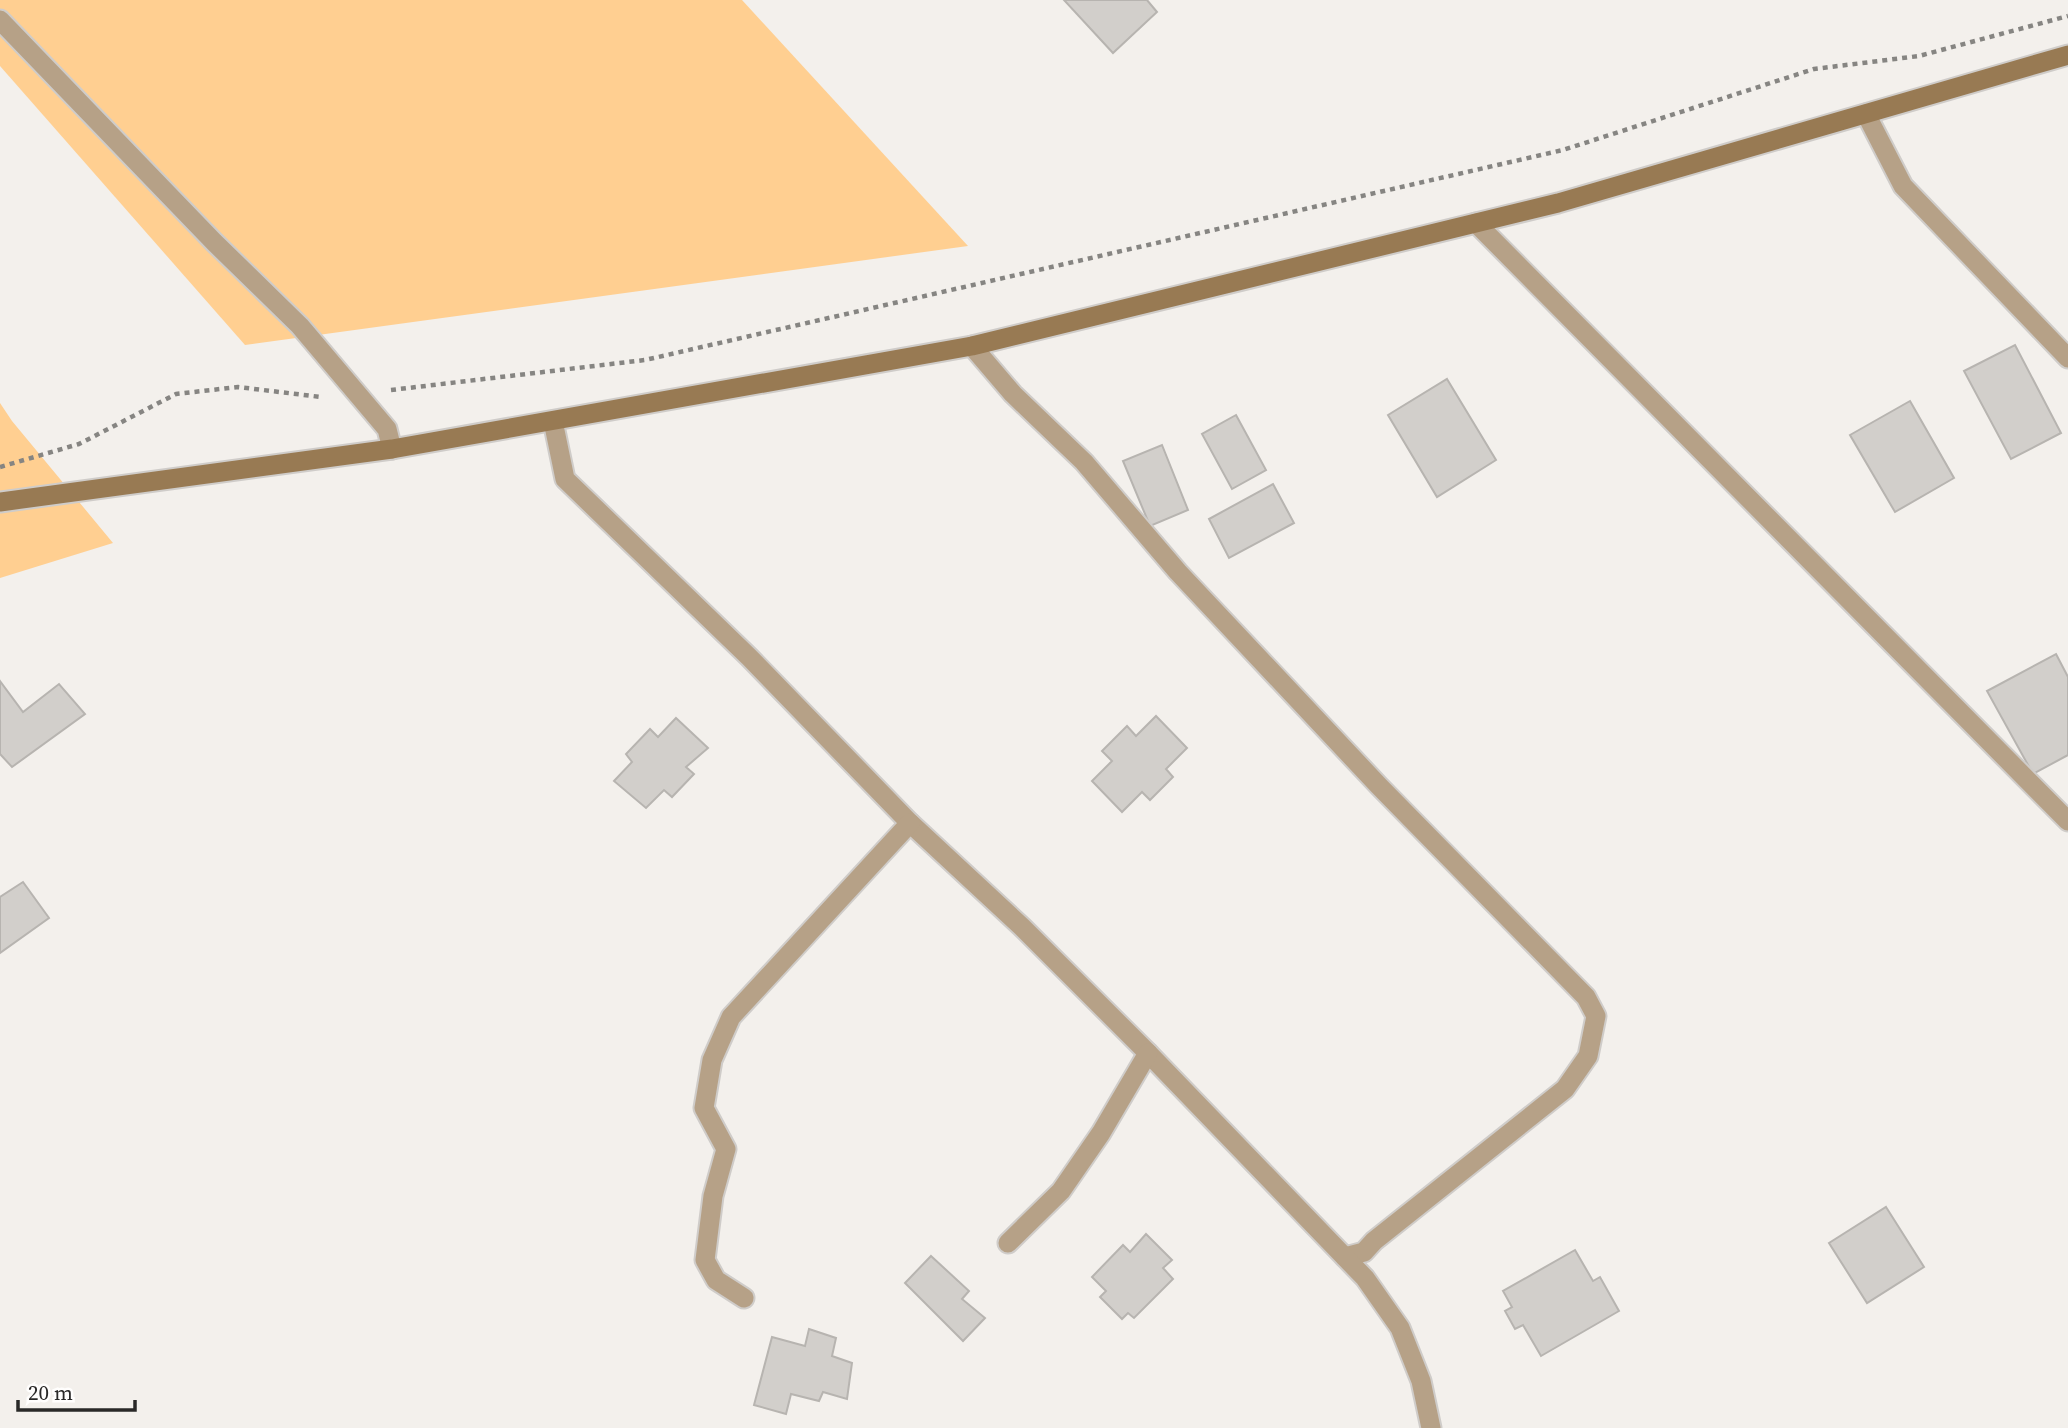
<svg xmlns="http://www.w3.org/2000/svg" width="2068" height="1428" font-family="'Source Serif 4',serif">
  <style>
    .green { fill: #ffcf91 }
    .building { fill: #d2cfcb; stroke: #b7b4b0; stroke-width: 2 }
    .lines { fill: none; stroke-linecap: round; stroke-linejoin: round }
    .service-casing { stroke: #cfccc9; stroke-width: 23 }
    .secondary-casing { stroke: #cfccc9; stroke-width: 23 }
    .path { stroke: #868582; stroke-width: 4.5; stroke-dasharray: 5 5; stroke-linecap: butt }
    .service { stroke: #b6a187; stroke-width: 19 }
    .secondary { stroke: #987a53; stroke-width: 19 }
  </style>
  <rect width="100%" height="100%" fill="#f3f0ec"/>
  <g class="green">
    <polygon points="0,0 742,0 968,246 245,345 0,66"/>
    <polygon points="0,403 12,421 113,543 0,578"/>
  </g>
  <g class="building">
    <polygon points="1064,0 1147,0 1157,12 1113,53"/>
    <polygon points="2015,345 2061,433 2011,459 1964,371"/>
    <polygon points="1447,379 1496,460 1437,497 1388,415"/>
    <polygon points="1910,401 1954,478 1895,512 1850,435"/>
    <polygon points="1236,415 1266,470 1232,489 1202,434"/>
    <polygon points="1162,445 1188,510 1150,526 1123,461"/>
    <polygon points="1273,484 1294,523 1229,558 1209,519"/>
    <polygon points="2056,654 2068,677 2068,755 2033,774 1987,691"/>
    <polygon points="0,681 23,712 59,684 85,714 12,767 0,754"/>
    <polygon points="1156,716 1187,748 1166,769 1173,777 1150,800 1142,792 1122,812 1092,781 1112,761 1102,751 1127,726 1136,736"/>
    <polygon points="676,718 708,748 686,767 694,774 672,797 664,790 646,808 614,781 632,762 626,754 650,729 658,737"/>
    <polygon points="23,882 49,918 0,953 0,897"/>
    <polygon points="1886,1207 1924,1267 1867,1303 1829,1243"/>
    <polygon points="1146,1234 1172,1260 1163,1268 1173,1279 1134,1318 1128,1313 1122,1319 1100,1297 1106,1291 1092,1277 1123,1245 1130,1252"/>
    <polygon points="1575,1250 1593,1281 1600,1277 1619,1311 1541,1356 1523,1325 1515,1329 1505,1311 1512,1307 1503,1291"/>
    <polygon points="931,1256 969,1291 962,1299 985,1318 963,1341 905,1283"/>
    <polygon points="809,1329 836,1338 832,1356 852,1363 847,1399 823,1392 819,1401 791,1394 786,1414 754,1405 772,1337 805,1346"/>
  </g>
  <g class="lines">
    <defs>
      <g id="service">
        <polyline points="0,20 214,242 300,326 387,429 392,449"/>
        <polyline points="1866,114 1903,186 2068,358"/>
        <polyline points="1476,223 2068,821"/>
        <polyline points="972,346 1013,394 1084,462 1178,572 1379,786 1586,997 1596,1016 1588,1056 1565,1089 1374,1241 1364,1252 1345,1257"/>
        <polyline points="553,421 565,479 749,657 910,823 1022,927 1148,1053 1365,1278 1400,1328 1421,1381 1431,1428"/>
        <polyline points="1008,1243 1061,1191 1101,1133 1148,1053"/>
        <polyline points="744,1298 716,1280 705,1260 713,1196 726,1149 704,1108 712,1060 731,1017 910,823"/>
      </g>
      <polyline id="secondary" points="0,502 392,449 972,346 1558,203 2068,55"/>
    </defs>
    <use href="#service" class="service-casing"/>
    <use href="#secondary" class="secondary-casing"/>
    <g class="path">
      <polyline points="391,390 645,360 1563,150 1814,69 1919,56 2068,16"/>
      <polyline points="0,467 79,444 176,394 238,387 321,397"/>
    </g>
    <use href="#service" class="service"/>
    <use href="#secondary" class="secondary"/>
  </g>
  <path d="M18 1400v10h117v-10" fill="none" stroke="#292827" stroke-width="3.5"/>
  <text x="28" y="1400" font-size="21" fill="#292827" stroke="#fffefd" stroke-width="5" paint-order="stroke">20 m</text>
</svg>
